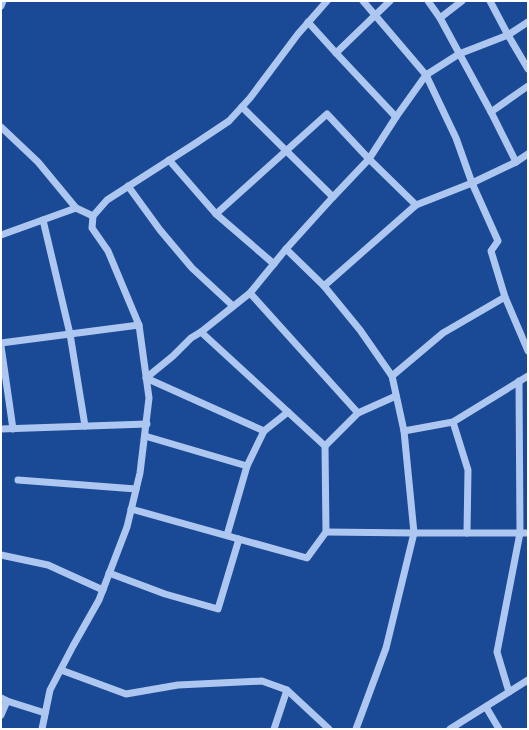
<svg xmlns="http://www.w3.org/2000/svg" width="529" height="730" font-family="'Alegreya Sans',sans-serif">
  <style>
    .lines { fill: none; stroke-linecap: round; stroke-linejoin: round }
    .minor { stroke: #adc7f0; stroke-width: 7 }
  </style>
  <rect width="100%" height="100%" fill="#1a4996"/>
  <g class="lines">
    <g class="minor">
      <polyline points="363,1 426,75 456,138 472,183 498,241 491,251 505,297 528,351"/>
      <polyline points="428,1 440,18 491,112 516,162"/>
      <polyline points="490,1 508,35 528,69"/>
      <polyline points="1,6 3,1"/>
      <polyline points="440,18 462,1"/>
      <polyline points="308,22 336,53 396,117"/>
      <polyline points="336,53 390,1"/>
      <polyline points="242,107 333,197"/>
      <polyline points="491,112 528,86"/>
      <polyline points="1,127 38,162 76,208 93,216"/>
      <polyline points="169,160 216,214 274,264"/>
      <polyline points="128,186 160,230 192,268 233,306"/>
      <polyline points="216,214 327,114 369,159 416,205"/>
      <polyline points="43,220 70,334 85,426"/>
      <polyline points="1,235 76,208"/>
      <polyline points="286,249 324,286 360,330 392,376 404,431 414,533 386,648 356,729"/>
      <polyline points="324,286 416,205 472,183 516,162 528,154"/>
      <polyline points="250,293 358,413"/>
      <polyline points="1,343 139,325"/>
      <polyline points="1,346 13,429"/>
      <polyline points="392,376 443,333 505,297"/>
      <polyline points="453,422 468,470 467,533"/>
      <polyline points="1,429 147,424"/>
      <polyline points="264,431 146,378 173,356 191,338 201,332 250,293 286,249 333,197 369,159 396,117 426,75 459,54 508,35 528,22"/>
      <polyline points="404,431 453,422 528,376"/>
      <polyline points="145,436 247,466"/>
      <polyline points="325,446 358,413 396,396"/>
      <polyline points="18,480 136,489"/>
      <polyline points="131,509 307,558 326,532 325,446 201,332"/>
      <polyline points="326,532 414,533 528,533"/>
      <polyline points="227,535 247,466 264,431 288,412"/>
      <polyline points="1,555 48,565 103,590"/>
      <polyline points="109,573 165,594 218,609 239,539"/>
      <polyline points="61,670 126,694 178,685 262,681 287,690 329,729"/>
      <polyline points="509,692 497,652 520,533 519,381"/>
      <polyline points="1,698 7,701 45,713"/>
      <polyline points="486,707 499,729"/>
      <polyline points="1,715 7,701"/>
      <polyline points="42,729 50,690 73,646 99,600 127,527 140,473 149,398 139,325 108,251 92,228 93,216 107,200 196,143 229,121 250,98 298,34 327,1"/>
      <polyline points="274,729 287,690"/>
      <polyline points="450,729 528,680"/>
    </g>
  </g>
  <rect width="529" height="730" fill="none" stroke="#ffffff" stroke-width="4"/>
</svg>
